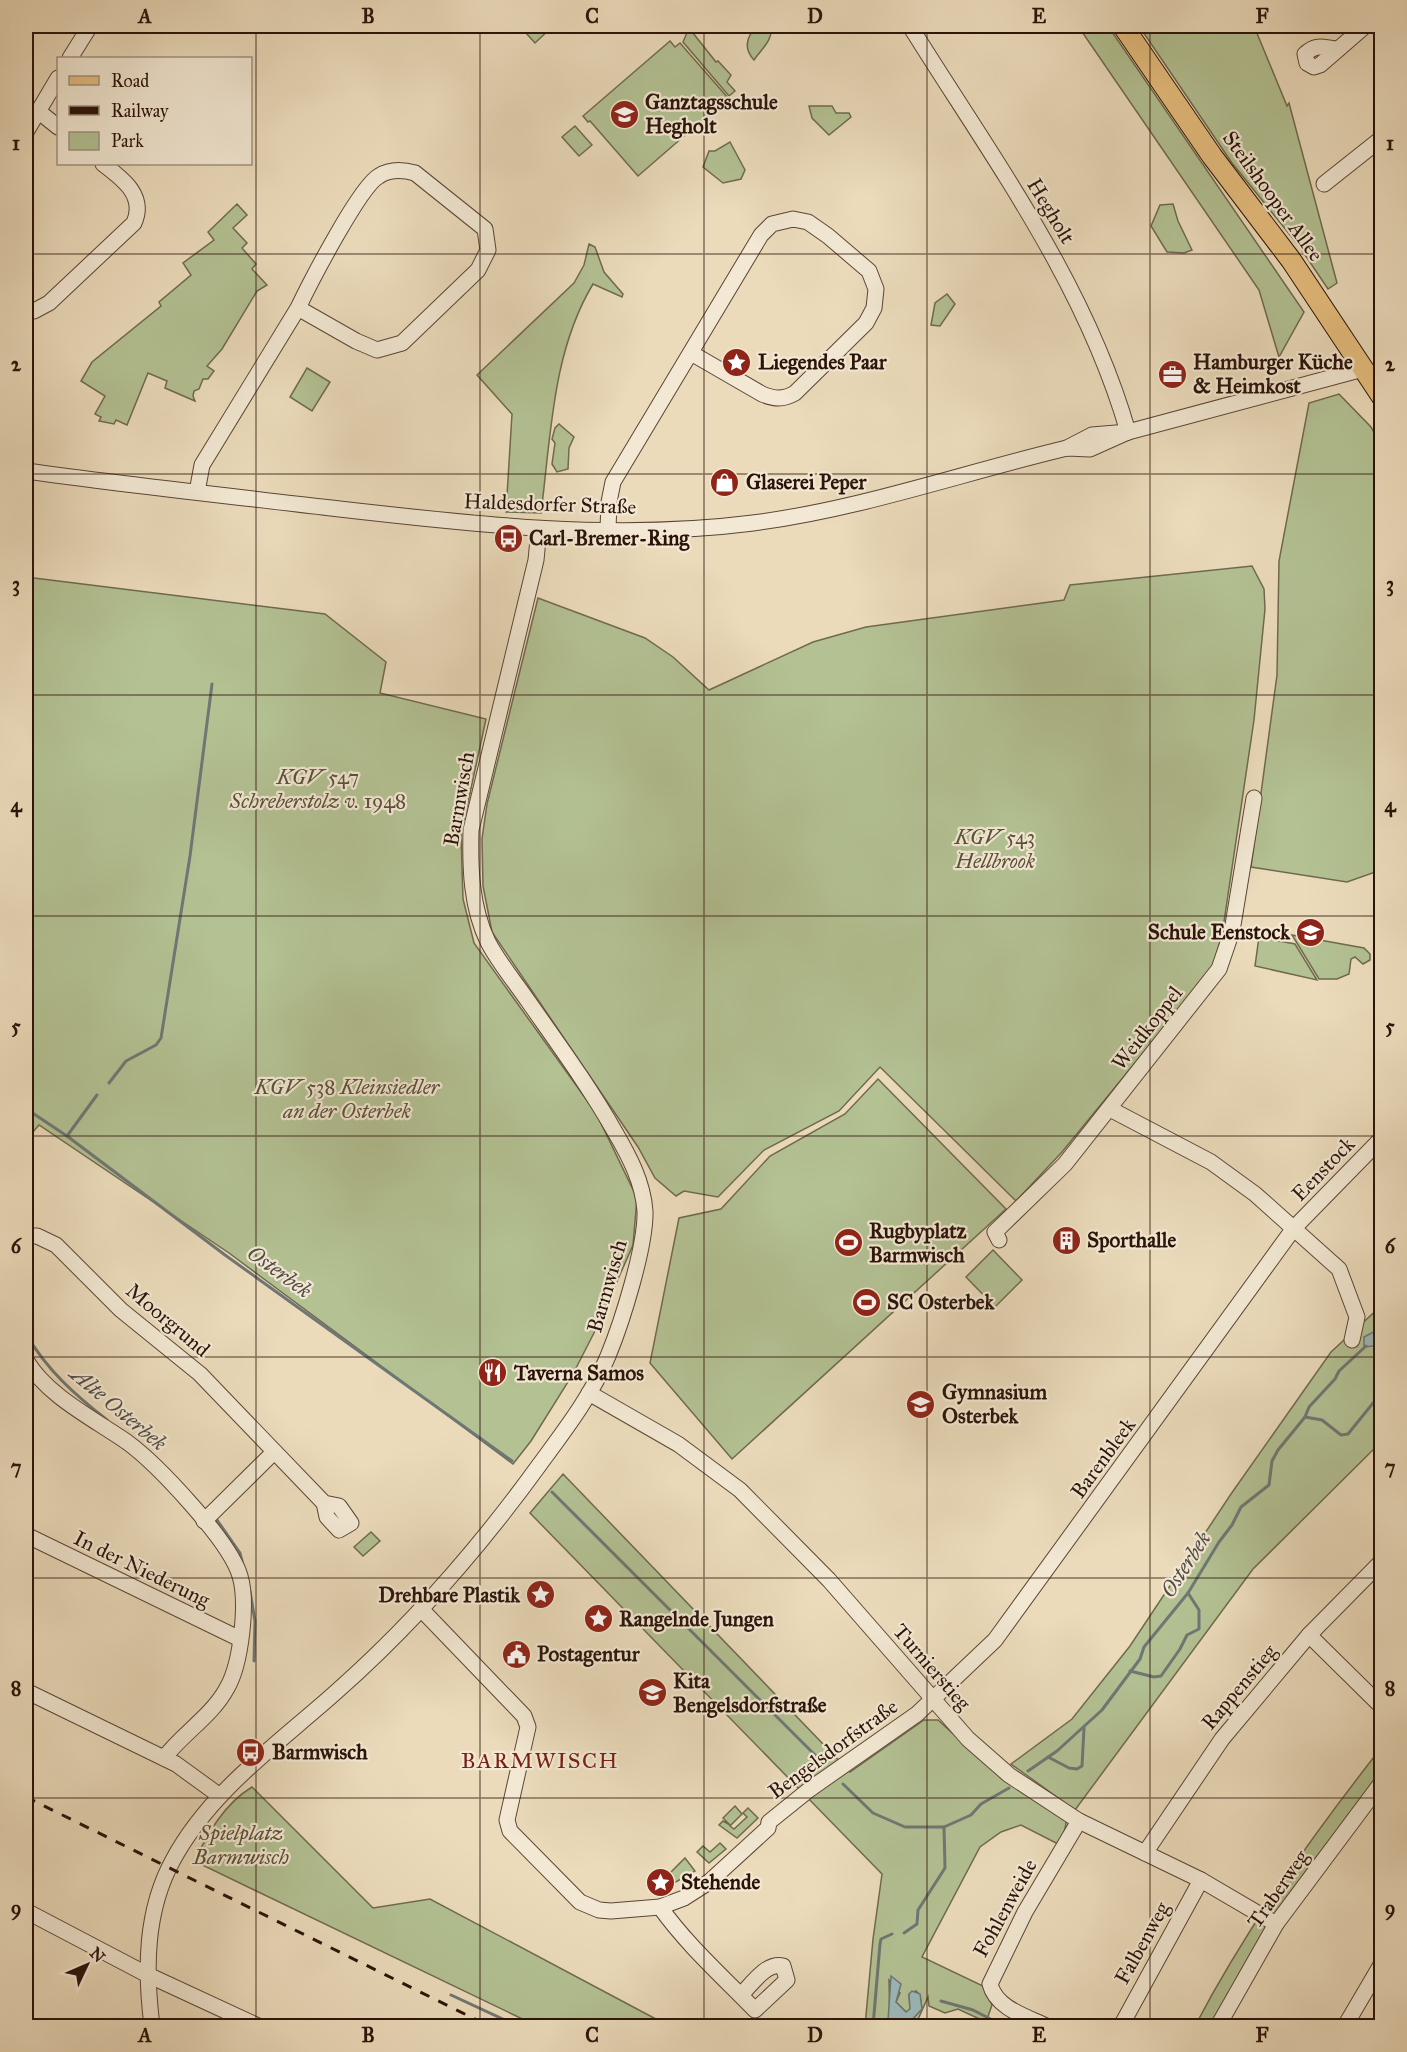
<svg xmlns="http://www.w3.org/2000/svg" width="1407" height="2052" font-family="'IM FELL Great Primer',serif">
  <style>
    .green { fill: #b3c193; stroke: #6f6a4e; stroke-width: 1.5 }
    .water { fill: #9cb9ba; stroke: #6f7774; stroke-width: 1.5 }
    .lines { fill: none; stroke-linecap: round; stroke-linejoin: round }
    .stream { stroke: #6f7774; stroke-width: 3 }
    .minor-casing { stroke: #5b4536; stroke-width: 17 }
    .major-casing { stroke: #2b130a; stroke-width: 22 }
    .minor { stroke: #f2e8d3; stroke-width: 15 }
    .major { stroke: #e6be7e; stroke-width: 20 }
    .rail { stroke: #2b130a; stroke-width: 3; stroke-dasharray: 10 10; stroke-linecap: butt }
    .grid { fill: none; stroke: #2b130a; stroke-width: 1.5; stroke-opacity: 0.55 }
    .labels { text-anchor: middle; stroke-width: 4.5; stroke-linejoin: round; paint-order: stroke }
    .poi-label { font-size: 21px; font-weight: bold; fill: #2b130a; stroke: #f2e8d3; text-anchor: start }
    .street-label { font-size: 21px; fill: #2b130a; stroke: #f2e8d3 }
    .park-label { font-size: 21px; font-style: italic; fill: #5b503a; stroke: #f2e8d3 }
    .water-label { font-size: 22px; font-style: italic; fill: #534d48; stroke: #f2e8d3 }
    .neighbourhood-label { font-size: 22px; letter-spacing: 1.5px; fill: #7a1f14; stroke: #f2e8d3 }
    .neatline { fill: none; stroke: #2b130a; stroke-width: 2 }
    .grid-label { font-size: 20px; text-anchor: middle; font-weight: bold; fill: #2b130a }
  </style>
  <rect width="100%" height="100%" fill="#ebdbbb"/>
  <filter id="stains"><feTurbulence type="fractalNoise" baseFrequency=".00333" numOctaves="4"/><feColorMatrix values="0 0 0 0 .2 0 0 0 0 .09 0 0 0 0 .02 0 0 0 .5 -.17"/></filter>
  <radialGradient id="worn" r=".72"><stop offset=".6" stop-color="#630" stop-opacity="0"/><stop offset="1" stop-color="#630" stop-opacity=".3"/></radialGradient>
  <g class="green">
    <polygon points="534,26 553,26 535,43 526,33"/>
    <path d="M757 26H771C773 41 762 48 754 60 743 48 746 37 757 26Z"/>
    <polygon points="1078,26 1108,26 1304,312 1279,357 1259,290"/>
    <polygon points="1139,26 1254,26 1287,106 1289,103 1337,283 1328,289 1299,246 1232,163"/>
    <polygon points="689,28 716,62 718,61 731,75 727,82 735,91 729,96 683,42"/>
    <polygon points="670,41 675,47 680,43 728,98 638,176 590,121 588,122 583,116"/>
    <polygon points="809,106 832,106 836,113 849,113 851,117 829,135 812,118"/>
    <polygon points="575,126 592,145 579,156 562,137"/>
    <polygon points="730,142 745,170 741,179 723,183 703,167 709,151 715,151"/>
    <polygon points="237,204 247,215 233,228 247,243 242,248 256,264 252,269 267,285 257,291 222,349 207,366 214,371 208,379 203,379 199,389 194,391 193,396 195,401 165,388 167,381 148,373 127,425 116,420 114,424 99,421 101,417 95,414 105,396 81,381 92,362 161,306 159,302 191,275 183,263 214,240 208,232"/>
    <polygon points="1173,204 1178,221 1192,250 1184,253 1167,252 1151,226 1160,205"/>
    <path d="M589 244 595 247 604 272 623 294 622 297 593 284C552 352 551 436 541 513L506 512 512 414 477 375 574 283 584 265Z"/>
    <polygon points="947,294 955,304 940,326 931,325 935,303"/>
    <polygon points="307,368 330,382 312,411 290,397"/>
    <polygon points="1339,394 1371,427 1382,446 1381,870 1347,882 1251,867 1277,675 1279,561 1309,403"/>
    <polygon points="559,424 574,437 569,448 568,469 557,472 552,464 555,443 552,439 555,428"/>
    <polygon points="1252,566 1264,589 1265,609 1254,720 1222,935 1212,969 1062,1152 1016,1201 880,1067 839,1111 764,1150 718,1197 684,1191 676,1196 655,1178 638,1147 492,932 483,886 482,839 487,804 538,598 645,638 673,657 709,690 813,642 866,627 1064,600 1070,585"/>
    <polygon points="26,577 325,614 386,662 380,693 486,719 461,835 463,899 474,943 596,1113 637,1198 633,1245 596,1329 573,1374 531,1441 513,1464 229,1253 39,1125 26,1140"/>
    <polygon points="1292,935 1364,948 1370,954 1370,960 1363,964 1355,957 1351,959 1349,974 1337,979 1319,979"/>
    <polygon points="1259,937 1295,944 1317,980 1255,966"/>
    <polygon points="878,1079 1006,1209 732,1459 650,1363 679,1218 721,1209 770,1156 845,1114"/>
    <polygon points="993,1250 1022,1280 995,1307 966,1277"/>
    <polygon points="1381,1306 1381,1442 1253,1569 1075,1810 1011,1764 1072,1719 1130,1646 1231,1494 1331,1352"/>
    <polygon points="563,1474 850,1772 924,1720 938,1720 1004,1780 1067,1819 1064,1833 1058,1844 1021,1825 1001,1832 980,1847 922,1957 983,1986 992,2005 986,2022 958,2009 945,2013 929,2006 928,1997 915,2026 906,2026 922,2009 920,1995 916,1991 909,1994 910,2009 906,2012 896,2002 900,1993 889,1980 890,2026 865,2026 873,1939 882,1874 530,1513"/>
    <polygon points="371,1532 380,1541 363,1556 354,1547"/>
    <path d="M1381 1748V1773L1282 1906 1210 2026H1195C1247 1927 1312 1836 1381 1748Z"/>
    <path d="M252 1787 373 1908 430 1899 669 2026H537L194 1861C209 1832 224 1804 252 1787Z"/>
    <polygon points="735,1806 742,1814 730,1826 734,1829 747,1817 743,1813 748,1808 758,1818 737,1838 719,1825 723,1821 730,1825 723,1818"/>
    <polygon points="720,1843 726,1849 709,1863 697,1852 703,1846 710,1852"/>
    <polygon points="685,1858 695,1871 674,1883 668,1875"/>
  </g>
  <g class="water">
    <polygon points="1381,1328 1381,1345 1364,1347 1364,1337"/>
    <polygon points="891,1976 901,1984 896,2002 906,2012 910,2009 909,1994 912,1991 920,1994 922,2009 906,2026 890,2026 888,2021"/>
  </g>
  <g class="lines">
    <g class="stream">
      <polyline points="109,1083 126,1061 156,1045 161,1038 190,856 212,684"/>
      <polyline points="26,1112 34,1114 67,1136 225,1255 512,1461"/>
      <polyline points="67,1136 97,1095"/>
      <path d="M26 1334C47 1370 74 1394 107 1420"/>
      <polyline points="1305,1417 1322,1420 1341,1435 1348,1434 1382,1392"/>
      <polyline points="552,1492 824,1764"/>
      <polyline points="217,1520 240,1553 243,1565"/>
      <polyline points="250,1591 255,1621 254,1661"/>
      <polyline points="1130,1671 1154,1677 1161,1676 1180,1649 1187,1635 1199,1629 1199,1610 1188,1593"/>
      <polyline points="1048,1757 1069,1768 1077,1769 1082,1766 1084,1728"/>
      <polyline points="1028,1771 1057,1751 1102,1710 1140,1659 1144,1647 1188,1593 1219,1542 1232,1525 1241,1507 1269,1485 1272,1461 1278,1450 1305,1417 1309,1407 1335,1379 1339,1371 1366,1346"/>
      <polyline points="843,1784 873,1813 905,1827 944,1827 971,1815 981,1804 1009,1788"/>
      <polyline points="904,1933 917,1924 918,1910 945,1868 944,1827"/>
      <polyline points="451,1995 518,2026"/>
      <polyline points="941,2001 973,2010 1004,2026"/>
      <polyline points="437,2026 440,2020"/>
      <polyline points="873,2026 880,1944 881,1939 892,1934"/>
    </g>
    <defs>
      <g id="minor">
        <path d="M910 26C991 156 1085 282 1128 432"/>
        <path d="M1338 49C1323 48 1317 43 1305 54L1307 63 1314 67 1320 65 1365 26"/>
        <polyline points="70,58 90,26"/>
        <polyline points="38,111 58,127"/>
        <polyline points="26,132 58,78"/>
        <polyline points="1324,184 1382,138"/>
        <path d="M26 308 34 311 49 303 134 223C146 196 123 179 103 164"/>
        <polyline points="1067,448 1092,435 1128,432 1363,369"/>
        <path d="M26 471C127 485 229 496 331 508 470 524 613 541 753 523 861 509 962 473 1067 448L1090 449 1128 432"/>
        <path d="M197 492 202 465 298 308 356 341 377 350 402 343 478 270 488 250 485 229 415 173C404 170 390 169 379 176 360 186 310 283 298 308"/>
        <path d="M608 529 609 502 613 482 761 235 772 224 793 219 808 222 828 236 869 271 876 289 874 308 866 323 795 393C783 400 774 399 762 394L691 353"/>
        <polyline points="1110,1109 1211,1162 1255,1194 1339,1269 1357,1317 1352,1340"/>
        <polyline points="26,1236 37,1236 56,1245 121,1310 200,1374 324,1503 327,1517 339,1530 351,1523 339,1506 324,1503"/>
        <polyline points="999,1240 995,1232 1065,1164 1219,969 1232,931 1254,798"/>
        <path d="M26 1360C47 1396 94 1419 127 1442 157 1464 230 1541 240 1576 248 1603 241 1664 227 1688 212 1716 183 1733 164 1758"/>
        <polyline points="589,1393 678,1444 740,1490 829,1580 968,1739 1009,1775 1079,1821 1201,1880 1276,1924"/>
        <polyline points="204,1521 274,1452"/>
        <polyline points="26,1535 240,1639"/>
        <polyline points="421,1609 524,1716 528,1727 507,1820 510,1831 580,1902 599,1910 611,1911 660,1907 684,1898 709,1882 768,1828 769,1822 810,1789 917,1714 995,1640 1294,1228 1382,1138"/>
        <polyline points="1309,1635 1382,1707"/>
        <polyline points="26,1691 176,1764 220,1796"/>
        <polyline points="1145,1853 1222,1739 1309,1635 1382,1561"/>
        <path d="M660 1907C687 1945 723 1977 755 2010L787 1980 783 1966C766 1962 752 1984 741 1995"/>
        <polyline points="26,1911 148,1975 258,2026"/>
        <path d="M152 2026C145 1970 145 1911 173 1860 210 1791 279 1743 336 1692 413 1624 480 1547 540 1464 565 1430 592 1395 608 1356 622 1322 646 1246 645 1211 643 1182 629 1156 615 1132 589 1086 558 1044 528 1001 515 982 499 963 488 942 471 907 470 868 471 830L536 560 539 529"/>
        <path d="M1046 2026C1025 2016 996 2008 990 1984L1025 1912 1079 1821"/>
        <polyline points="1121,2026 1201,1880"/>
        <polyline points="1218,2026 1276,1924 1382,1782"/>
        <polyline points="1345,2026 1382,1963"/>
      </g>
      <polyline id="major" points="1123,26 1212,156 1291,260 1382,397"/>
    </defs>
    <use href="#minor" class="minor-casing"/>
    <use href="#major" class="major-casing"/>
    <use href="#minor" class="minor"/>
    <use href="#major" class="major"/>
    <polyline class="rail" points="26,1797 489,2026"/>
  </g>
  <path class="grid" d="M256 26V2026M480 26V2026M704 26V2026M927 26V2026M1150 26V2026M26 254H1382M26 474H1382M26 695H1382M26 916H1382M26 1136H1382M26 1357H1382M26 1578H1382M26 1798H1382"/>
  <defs>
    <symbol id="school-disc" viewBox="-11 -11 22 22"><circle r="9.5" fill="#8f2418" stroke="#f2e8d3"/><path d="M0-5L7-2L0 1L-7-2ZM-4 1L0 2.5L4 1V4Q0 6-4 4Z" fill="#fff"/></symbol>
    <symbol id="sight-disc" viewBox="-11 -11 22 22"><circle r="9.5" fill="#8f2418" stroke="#f2e8d3"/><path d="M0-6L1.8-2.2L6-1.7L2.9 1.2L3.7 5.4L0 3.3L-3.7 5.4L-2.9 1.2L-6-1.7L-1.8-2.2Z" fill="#fff"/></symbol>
    <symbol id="office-disc" viewBox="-11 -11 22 22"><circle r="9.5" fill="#8f2418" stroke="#f2e8d3"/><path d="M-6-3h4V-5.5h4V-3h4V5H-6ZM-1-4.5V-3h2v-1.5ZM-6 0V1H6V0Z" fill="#fff"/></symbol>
    <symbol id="shop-disc" viewBox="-11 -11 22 22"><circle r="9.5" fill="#8f2418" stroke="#f2e8d3"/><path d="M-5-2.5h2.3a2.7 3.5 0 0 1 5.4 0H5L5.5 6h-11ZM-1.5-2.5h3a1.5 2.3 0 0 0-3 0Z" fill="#fff"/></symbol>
    <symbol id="bus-disc" viewBox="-11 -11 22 22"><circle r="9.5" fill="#8f2418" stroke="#f2e8d3"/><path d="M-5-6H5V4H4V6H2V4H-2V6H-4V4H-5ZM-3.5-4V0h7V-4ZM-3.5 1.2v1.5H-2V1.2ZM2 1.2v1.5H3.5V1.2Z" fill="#fff"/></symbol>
    <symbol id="building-disc" viewBox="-11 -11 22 22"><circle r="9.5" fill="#8f2418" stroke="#f2e8d3"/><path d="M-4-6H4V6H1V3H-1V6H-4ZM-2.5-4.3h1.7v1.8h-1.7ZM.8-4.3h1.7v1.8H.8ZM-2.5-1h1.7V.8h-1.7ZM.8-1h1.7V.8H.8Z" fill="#fff"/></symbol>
    <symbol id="stadium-disc" viewBox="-11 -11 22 22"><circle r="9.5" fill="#8f2418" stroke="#f2e8d3"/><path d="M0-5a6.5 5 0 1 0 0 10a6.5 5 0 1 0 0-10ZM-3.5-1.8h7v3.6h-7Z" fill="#fff"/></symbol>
    <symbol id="restaurant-disc" viewBox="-11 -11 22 22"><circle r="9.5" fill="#8f2418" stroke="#f2e8d3"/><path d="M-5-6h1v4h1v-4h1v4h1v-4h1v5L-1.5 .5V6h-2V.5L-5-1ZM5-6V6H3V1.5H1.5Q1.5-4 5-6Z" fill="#fff"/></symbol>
    <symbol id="civic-disc" viewBox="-11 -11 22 22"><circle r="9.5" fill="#8f2418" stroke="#f2e8d3"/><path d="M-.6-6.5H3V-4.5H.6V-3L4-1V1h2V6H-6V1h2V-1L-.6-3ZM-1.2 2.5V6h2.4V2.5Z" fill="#fff"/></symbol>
  </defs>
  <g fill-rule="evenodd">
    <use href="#school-disc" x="608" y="98" width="33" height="33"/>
    <use href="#sight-disc" x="720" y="346" width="33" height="33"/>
    <use href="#office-disc" x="1156" y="358" width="33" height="33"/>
    <use href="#shop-disc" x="708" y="466" width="33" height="33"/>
    <use href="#bus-disc" x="492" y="522" width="33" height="33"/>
    <use href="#school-disc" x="1294" y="916" width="33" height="33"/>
    <use href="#building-disc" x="1050" y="1224" width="33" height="33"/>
    <use href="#stadium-disc" x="832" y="1226" width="33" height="33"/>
    <use href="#stadium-disc" x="850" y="1286" width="33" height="33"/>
    <use href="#restaurant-disc" x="476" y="1356" width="33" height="33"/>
    <use href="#school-disc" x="904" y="1388" width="33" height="33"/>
    <use href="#sight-disc" x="524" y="1578" width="33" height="33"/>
    <use href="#sight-disc" x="582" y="1602" width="33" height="33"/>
    <use href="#civic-disc" x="500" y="1638" width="33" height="33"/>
    <use href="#school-disc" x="636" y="1676" width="33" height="33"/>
    <use href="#bus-disc" x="234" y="1736" width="33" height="33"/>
    <use href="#sight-disc" x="644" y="1866" width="33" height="33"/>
  </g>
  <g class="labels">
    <g class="poi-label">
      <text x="645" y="109">Ganztagsschule<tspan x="645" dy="24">Hegholt</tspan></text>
      <text x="758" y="369">Liegendes Paar</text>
      <text x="1193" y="369">Hamburger Küche<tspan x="1193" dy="24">&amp; Heimkost</tspan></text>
      <text x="746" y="489">Glaserei Peper</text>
      <text x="529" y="545">Carl-Bremer-Ring</text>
      <text x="1290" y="939" text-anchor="end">Schule Eenstock</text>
      <text x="869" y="1238">Rugbyplatz<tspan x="869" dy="24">Barmwisch</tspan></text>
      <text x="1087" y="1247">Sporthalle</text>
      <text x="887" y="1309">SC Osterbek</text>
      <text x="514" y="1380">Taverna Samos</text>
      <text x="942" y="1399">Gymnasium<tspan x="942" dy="24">Osterbek</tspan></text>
      <text x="520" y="1602" text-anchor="end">Drehbare Plastik</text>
      <text x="619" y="1626">Rangelnde Jungen</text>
      <text x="537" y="1661">Postagentur</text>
      <text x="673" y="1688">Kita<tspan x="673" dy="24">Bengelsdorfstraße</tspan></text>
      <text x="272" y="1759">Barmwisch</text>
      <text x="681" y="1889">Stehende</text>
    </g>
    <g class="street-label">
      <text transform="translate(1273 196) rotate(54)" y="7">Steilshooper Allee</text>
      <text transform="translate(1051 211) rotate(59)" y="7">Hegholt</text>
      <text transform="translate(550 504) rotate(2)" y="7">Haldesdorfer Straße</text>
      <text transform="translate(459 799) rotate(-80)" y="7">Barmwisch</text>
      <text transform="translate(1147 1028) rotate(-52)" y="7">Weidkoppel</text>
      <text transform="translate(1323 1169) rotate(-46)" y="7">Eenstock</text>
      <text transform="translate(607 1286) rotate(-74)" y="7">Barmwisch</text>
      <text transform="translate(168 1320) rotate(40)" y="7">Moorgrund</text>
      <text transform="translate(1103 1458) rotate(-54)" y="7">Barenbleek</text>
      <text transform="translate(142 1569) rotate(26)" y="7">In der Niederung</text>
      <text transform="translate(932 1667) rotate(49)" y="7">Turnierstieg</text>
      <text transform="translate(1239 1687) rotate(-50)" y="7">Rappenstieg</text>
      <text transform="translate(833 1749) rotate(-36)" y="7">Bengelsdorfstraße</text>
      <text transform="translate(1278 1889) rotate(-55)" y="7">Traberweg</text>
      <text transform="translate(1005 1908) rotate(-61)" y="7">Fohlenweide</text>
      <text transform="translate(1142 1943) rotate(-61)" y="7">Falbenweg</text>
    </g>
    <g class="park-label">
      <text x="318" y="784">KGV 547<tspan x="318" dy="24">Schreberstolz v. 1948</tspan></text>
      <text x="995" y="844">KGV 543<tspan x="995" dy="24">Hellbrook</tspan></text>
      <text x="347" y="1094">KGV 538 Kleinsiedler<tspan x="347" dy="24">an der Osterbek</tspan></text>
      <text x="241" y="1840">Spielplatz<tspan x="241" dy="24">Barmwisch</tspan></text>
    </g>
    <g class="water-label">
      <text transform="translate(280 1271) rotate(36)" y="8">Osterbek</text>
      <text transform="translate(119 1408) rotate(40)" y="8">Alte Osterbek</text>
      <text transform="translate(1185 1564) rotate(-57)" y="8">Osterbek</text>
    </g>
    <g class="neighbourhood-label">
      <text x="540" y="1768">BARMWISCH</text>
    </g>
  </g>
  <rect width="1407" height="2052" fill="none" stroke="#ebdbbb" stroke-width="66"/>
  <rect x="57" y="57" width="195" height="108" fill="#f2e8d3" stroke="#a29383" stroke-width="1.5"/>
  <rect x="69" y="76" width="30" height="9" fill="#e6be7e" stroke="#a29383" stroke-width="1.5"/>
  <text x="111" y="87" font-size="18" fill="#2b130a">Road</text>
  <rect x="69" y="106" width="30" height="9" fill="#2b130a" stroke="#a29383" stroke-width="1.5"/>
  <text x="111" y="117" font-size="18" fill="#2b130a">Railway</text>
  <rect x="69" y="132" width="30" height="18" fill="#b3c193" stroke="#a29383" stroke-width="1.5"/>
  <text x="111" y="147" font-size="18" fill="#2b130a">Park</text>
  <g transform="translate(87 1965) rotate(46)" stroke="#f2e8d3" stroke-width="4.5" paint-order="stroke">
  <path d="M0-4.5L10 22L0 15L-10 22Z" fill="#2b130a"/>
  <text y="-9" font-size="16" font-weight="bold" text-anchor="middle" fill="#2b130a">N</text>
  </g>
  <rect x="33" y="33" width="1341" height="1986" class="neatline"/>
  <g class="grid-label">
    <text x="145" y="23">A</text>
    <text x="368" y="23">B</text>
    <text x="592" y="23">C</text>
    <text x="815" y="23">D</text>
    <text x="1039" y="23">E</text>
    <text x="1262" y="23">F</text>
    <text x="16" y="150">1</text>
    <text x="1390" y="150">1</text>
    <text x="16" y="371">2</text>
    <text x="1390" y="371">2</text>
    <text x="16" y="591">3</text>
    <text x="1390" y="591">3</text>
    <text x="16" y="812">4</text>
    <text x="1390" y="812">4</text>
    <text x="16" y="1033">5</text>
    <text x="1390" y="1033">5</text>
    <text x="16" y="1253">6</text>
    <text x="1390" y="1253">6</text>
    <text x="16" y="1474">7</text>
    <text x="1390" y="1474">7</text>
    <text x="16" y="1695">8</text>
    <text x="1390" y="1695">8</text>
    <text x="16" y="1915">9</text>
    <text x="1390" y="1915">9</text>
    <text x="145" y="2042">A</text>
    <text x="368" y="2042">B</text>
    <text x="592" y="2042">C</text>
    <text x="815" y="2042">D</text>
    <text x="1039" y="2042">E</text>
    <text x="1262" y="2042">F</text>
  </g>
  <rect width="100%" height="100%" filter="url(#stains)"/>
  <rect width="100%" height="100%" fill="url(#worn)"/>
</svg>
